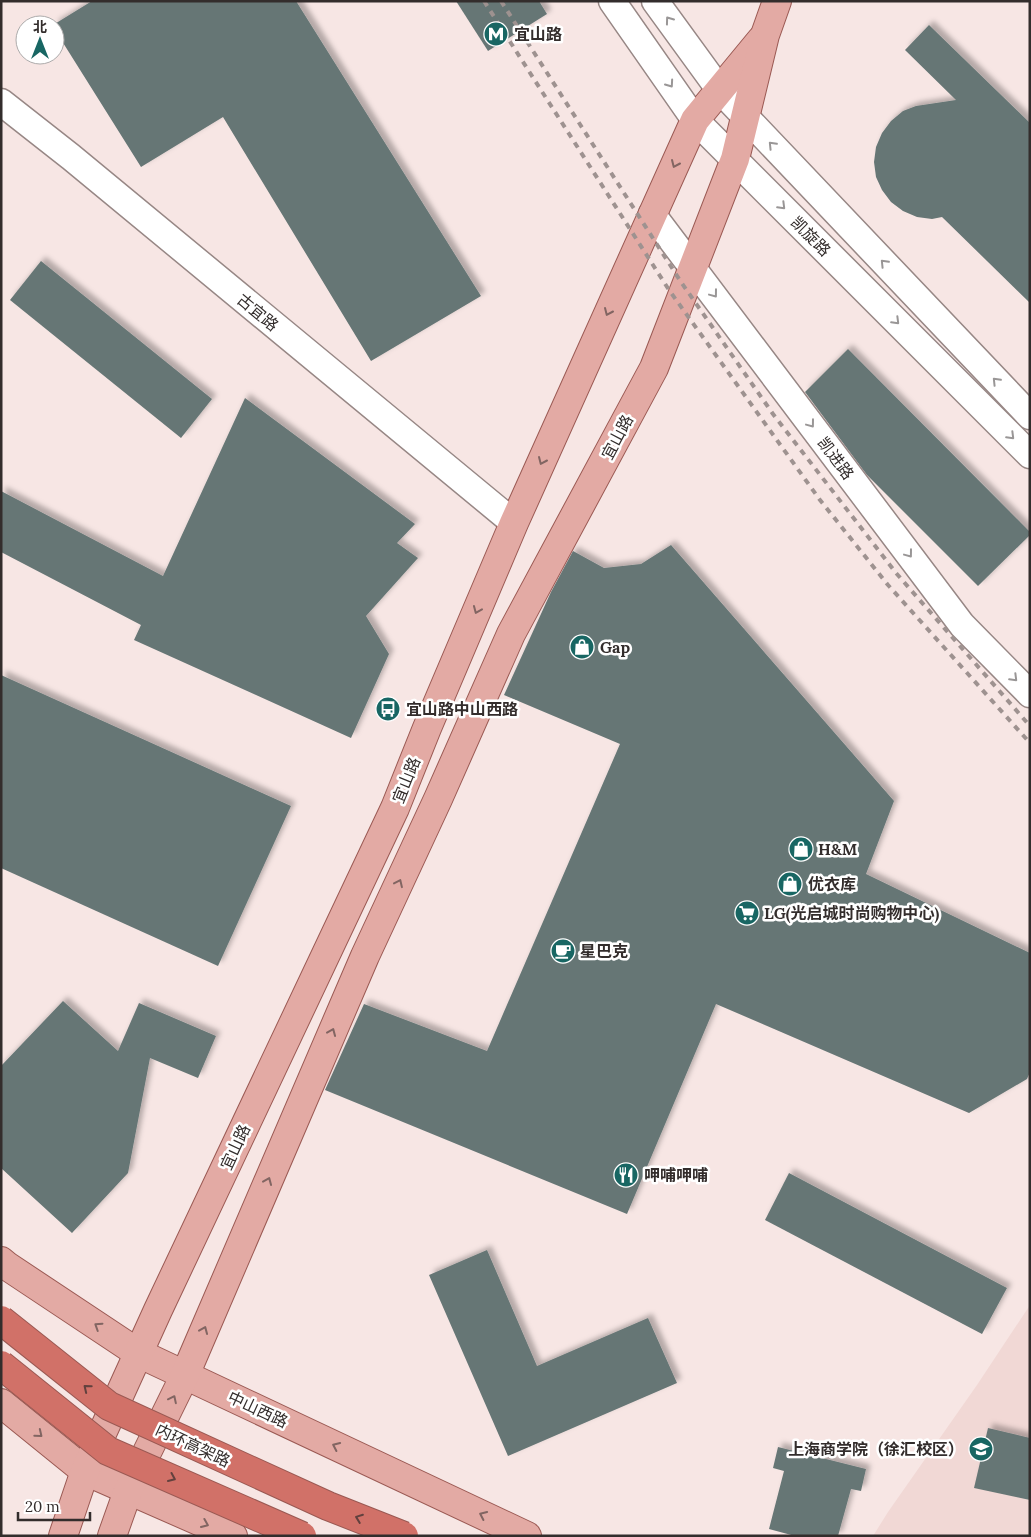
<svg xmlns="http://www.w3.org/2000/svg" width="1031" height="1537" font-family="Lora,'Noto Sans SC',serif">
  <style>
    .built { fill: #f1d8d5 }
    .building { fill: #667675; filter: url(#shadow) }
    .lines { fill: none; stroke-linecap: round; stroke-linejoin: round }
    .minor-casing { stroke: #978785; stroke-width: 29 }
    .major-casing { stroke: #9a5953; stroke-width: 30 }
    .minor { stroke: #fff; stroke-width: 26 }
    .major { stroke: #e3aaa4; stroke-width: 28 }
    .rail { stroke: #9e9290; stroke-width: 4; stroke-dasharray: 6 6; stroke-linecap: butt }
    .highway-bridge-casing { stroke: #9a5953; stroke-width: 30; stroke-linecap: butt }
    .highway-bridge { stroke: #d17168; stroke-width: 28 }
    .oneway { stroke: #999696 }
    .oneway2 { stroke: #826562 }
    .oneway3 { stroke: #62413e }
    .labels { text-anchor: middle; stroke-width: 5; stroke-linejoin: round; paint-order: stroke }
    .poi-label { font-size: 16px; font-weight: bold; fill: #332d2c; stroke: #fff; text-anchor: start }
    .street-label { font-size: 16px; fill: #332d2c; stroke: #fff }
  </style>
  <defs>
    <filter id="shadow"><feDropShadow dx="4.5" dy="-4.5" stdDeviation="2.5" flood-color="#0004"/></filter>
  </defs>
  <rect width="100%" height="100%" fill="#f7e6e4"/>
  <polygon class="built" points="1030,1305 1030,1536 873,1536 888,1512 977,1385"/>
  <g class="building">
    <polygon points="92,1 296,1 481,296 371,361 223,117 141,167 55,30 55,25 53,25"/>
    <polygon points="456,1 539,1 547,14 488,51"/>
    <polygon points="929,25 1030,123 1030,303 942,217 932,219 917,217 903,211 891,202 882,190 876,177 874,162 876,147 882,133 891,121 903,111 916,106 956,100 905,50"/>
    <polygon points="41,261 212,399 181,438 10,300"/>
    <polygon points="848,349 1030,532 1030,535 978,586 867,475 805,392"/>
    <polygon points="245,398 415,524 397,543 418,558 366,616 389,654 351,738 134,640 141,625 1,552 1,491 163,576"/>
    <polygon points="671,545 894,801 866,874 1030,953 1030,1072 1027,1079 969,1113 716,1004 627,1214 325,1090 364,1004 487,1051 620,744 504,695 551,592 573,551 604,568 641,564"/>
    <polygon points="1,675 291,806 218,966 1,868"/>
    <polygon points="63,1001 118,1051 139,1003 216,1036 198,1078 150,1058 128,1173 72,1233 1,1168 1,1066"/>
    <polygon points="789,1173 1007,1288 982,1334 765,1220"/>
    <polygon points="487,1250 537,1366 648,1318 677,1383 508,1456 429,1275"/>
    <polygon points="988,1428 1030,1438 1030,1500 974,1488"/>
    <polygon points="778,1447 866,1469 861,1491 851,1489 838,1536 795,1536 769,1529 784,1471 773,1468"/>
  </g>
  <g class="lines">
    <defs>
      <g id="minor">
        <polyline points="612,1 695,120 1030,455"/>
        <polyline points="655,1 719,89 1030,416"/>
        <polyline points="1,102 71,157 514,523"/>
        <polyline points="652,214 962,625 1030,694"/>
      </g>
      <g id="major">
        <polyline points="1,1261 7,1266 138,1353 527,1536"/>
        <polyline points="1,1403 85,1471 233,1536"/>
        <polyline points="63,1536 85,1471 158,1310 395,808 427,728 514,523 695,120 761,40"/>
        <polyline points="112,1536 128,1491 185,1375 365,956 438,799 511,634 654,368 735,159 765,35 777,1"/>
      </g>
    </defs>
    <use href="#minor" class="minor-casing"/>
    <use href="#major" class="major-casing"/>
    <use href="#minor" class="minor"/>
    <use href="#major" class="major"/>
    <g class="rail">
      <polyline points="484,1 669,290 820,500 888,585 1030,743"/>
      <polyline points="501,1 681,282 773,414 896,573 1030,726"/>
    </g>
    <defs>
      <g id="highway-bridge">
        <polyline points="1,1320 109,1406 328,1506 404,1536"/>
        <polyline points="1,1365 108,1451 302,1536"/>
      </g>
    </defs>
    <use href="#highway-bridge" class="highway-bridge-casing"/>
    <use href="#highway-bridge" class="highway-bridge"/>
  </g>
  <defs><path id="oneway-chevron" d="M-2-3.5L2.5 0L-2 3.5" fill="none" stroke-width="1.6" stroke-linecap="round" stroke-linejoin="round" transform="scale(1.25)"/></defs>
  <g class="oneway">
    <use href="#oneway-chevron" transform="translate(669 20) rotate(-126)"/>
    <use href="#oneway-chevron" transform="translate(670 84) rotate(55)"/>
    <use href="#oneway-chevron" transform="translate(772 145) rotate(-134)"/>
    <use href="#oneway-chevron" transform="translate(782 206) rotate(45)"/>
    <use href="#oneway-chevron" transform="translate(884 263) rotate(-134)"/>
    <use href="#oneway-chevron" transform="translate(714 294) rotate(53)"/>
    <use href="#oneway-chevron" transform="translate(896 321) rotate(45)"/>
    <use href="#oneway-chevron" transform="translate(996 381) rotate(-134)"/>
    <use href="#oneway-chevron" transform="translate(811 424) rotate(53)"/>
    <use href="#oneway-chevron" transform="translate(1011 436) rotate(45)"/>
    <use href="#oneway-chevron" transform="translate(909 554) rotate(53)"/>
    <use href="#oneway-chevron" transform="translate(1014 678) rotate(45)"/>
  </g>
  <g class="oneway2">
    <use href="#oneway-chevron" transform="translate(675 164) rotate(114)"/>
    <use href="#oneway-chevron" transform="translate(608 312) rotate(114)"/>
    <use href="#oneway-chevron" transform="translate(542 461) rotate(114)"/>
    <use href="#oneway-chevron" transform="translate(477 610) rotate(113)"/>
    <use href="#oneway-chevron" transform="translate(399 883) rotate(-65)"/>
    <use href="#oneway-chevron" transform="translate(332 1032) rotate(-67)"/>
    <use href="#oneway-chevron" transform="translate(268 1181) rotate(-67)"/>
    <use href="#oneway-chevron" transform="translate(98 1326) rotate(-147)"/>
    <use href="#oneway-chevron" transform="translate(204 1330) rotate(-67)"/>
    <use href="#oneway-chevron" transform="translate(173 1399) rotate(-64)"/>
    <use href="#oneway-chevron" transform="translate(39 1434) rotate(39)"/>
    <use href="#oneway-chevron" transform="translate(336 1446) rotate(-155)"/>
    <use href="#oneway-chevron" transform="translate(483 1515) rotate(-155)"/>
    <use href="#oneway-chevron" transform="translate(205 1524) rotate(23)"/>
  </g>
  <g class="oneway3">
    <use href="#oneway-chevron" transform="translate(87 1388) rotate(-141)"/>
    <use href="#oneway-chevron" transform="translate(172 1478) rotate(24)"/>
    <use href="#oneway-chevron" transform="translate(359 1518) rotate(-159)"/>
  </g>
  <defs>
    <symbol id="metro-disc" viewBox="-11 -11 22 22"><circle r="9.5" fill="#186663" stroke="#fff"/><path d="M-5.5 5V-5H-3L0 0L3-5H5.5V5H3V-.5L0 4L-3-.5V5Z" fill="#fff"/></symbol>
    <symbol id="shop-disc" viewBox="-11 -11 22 22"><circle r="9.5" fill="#186663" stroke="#fff"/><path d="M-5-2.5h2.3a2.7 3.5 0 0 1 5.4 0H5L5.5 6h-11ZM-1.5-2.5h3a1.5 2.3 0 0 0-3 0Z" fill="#fff"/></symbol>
    <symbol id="bus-disc" viewBox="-11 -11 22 22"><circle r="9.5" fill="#186663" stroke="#fff"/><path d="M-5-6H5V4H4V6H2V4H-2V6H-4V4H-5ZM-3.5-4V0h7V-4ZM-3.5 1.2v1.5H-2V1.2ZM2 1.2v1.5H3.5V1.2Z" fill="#fff"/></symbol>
    <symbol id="supermarket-disc" viewBox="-11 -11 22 22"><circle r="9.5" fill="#186663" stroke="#fff"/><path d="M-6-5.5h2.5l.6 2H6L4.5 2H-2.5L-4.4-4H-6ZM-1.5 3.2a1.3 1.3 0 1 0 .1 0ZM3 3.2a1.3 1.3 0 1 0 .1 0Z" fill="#fff"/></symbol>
    <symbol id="cafe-disc" viewBox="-11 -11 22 22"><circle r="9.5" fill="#186663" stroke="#fff"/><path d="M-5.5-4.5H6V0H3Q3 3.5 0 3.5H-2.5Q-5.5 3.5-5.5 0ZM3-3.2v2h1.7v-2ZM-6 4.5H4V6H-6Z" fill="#fff"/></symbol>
    <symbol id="restaurant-disc" viewBox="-11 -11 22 22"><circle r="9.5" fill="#186663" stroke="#fff"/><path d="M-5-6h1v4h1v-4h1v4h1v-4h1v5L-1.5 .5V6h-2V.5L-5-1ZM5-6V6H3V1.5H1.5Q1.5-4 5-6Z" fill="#fff"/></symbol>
    <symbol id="university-disc" viewBox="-11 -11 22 22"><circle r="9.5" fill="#186663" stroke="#fff"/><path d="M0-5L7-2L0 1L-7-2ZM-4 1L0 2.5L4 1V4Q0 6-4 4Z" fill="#fff"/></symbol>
  </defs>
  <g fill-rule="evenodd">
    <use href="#metro-disc" x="482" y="20" width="28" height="28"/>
    <use href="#shop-disc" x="568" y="633" width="28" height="28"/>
    <use href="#bus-disc" x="374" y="695" width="28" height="28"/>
    <use href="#shop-disc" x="787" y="835" width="28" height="28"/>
    <use href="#shop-disc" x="776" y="870" width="28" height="28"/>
    <use href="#supermarket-disc" x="733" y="899" width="28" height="28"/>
    <use href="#cafe-disc" x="549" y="937" width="28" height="28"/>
    <use href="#restaurant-disc" x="612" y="1161" width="28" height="28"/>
    <use href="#university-disc" x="967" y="1435" width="28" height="28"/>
  </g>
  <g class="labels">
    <g class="poi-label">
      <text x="514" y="40">宜山路</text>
      <text x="600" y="653">Gap</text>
      <text x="406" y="715">宜山路中山西路</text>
      <text x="818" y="855">H&amp;M</text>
      <text x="808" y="890">优衣库</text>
      <text x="764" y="919">LG(光启城时尚购物中心)</text>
      <text x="580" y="957">星巴克</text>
      <text x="644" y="1181">呷哺呷哺</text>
      <text x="964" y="1455" text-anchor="end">上海商学院（徐汇校区）</text>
    </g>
    <g class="street-label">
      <text transform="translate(811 236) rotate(45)" y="6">凯旋路</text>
      <text transform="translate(258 312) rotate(40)" y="6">古宜路</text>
      <text transform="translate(617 437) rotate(-62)" y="6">宜山路</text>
      <text transform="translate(836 458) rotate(53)" y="6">凯进路</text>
      <text transform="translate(406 780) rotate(-68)" y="6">宜山路</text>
      <text transform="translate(235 1147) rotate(-65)" y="6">宜山路</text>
      <text transform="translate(258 1409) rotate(25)" y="6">中山西路</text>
      <text transform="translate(193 1445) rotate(25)" y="6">内环高架路</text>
    </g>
  </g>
  <rect width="1031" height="1537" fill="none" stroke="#332d2c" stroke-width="5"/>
  <g transform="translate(40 40)"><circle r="24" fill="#ffffff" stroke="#adabab"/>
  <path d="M0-4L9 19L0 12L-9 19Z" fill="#186663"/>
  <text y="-8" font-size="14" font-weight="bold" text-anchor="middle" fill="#332d2c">北</text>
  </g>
  <path d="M18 1512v8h72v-8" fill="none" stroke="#332d2c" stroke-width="2.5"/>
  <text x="25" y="1512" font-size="15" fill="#332d2c" stroke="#ffffff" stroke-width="4" paint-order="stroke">20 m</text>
</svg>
